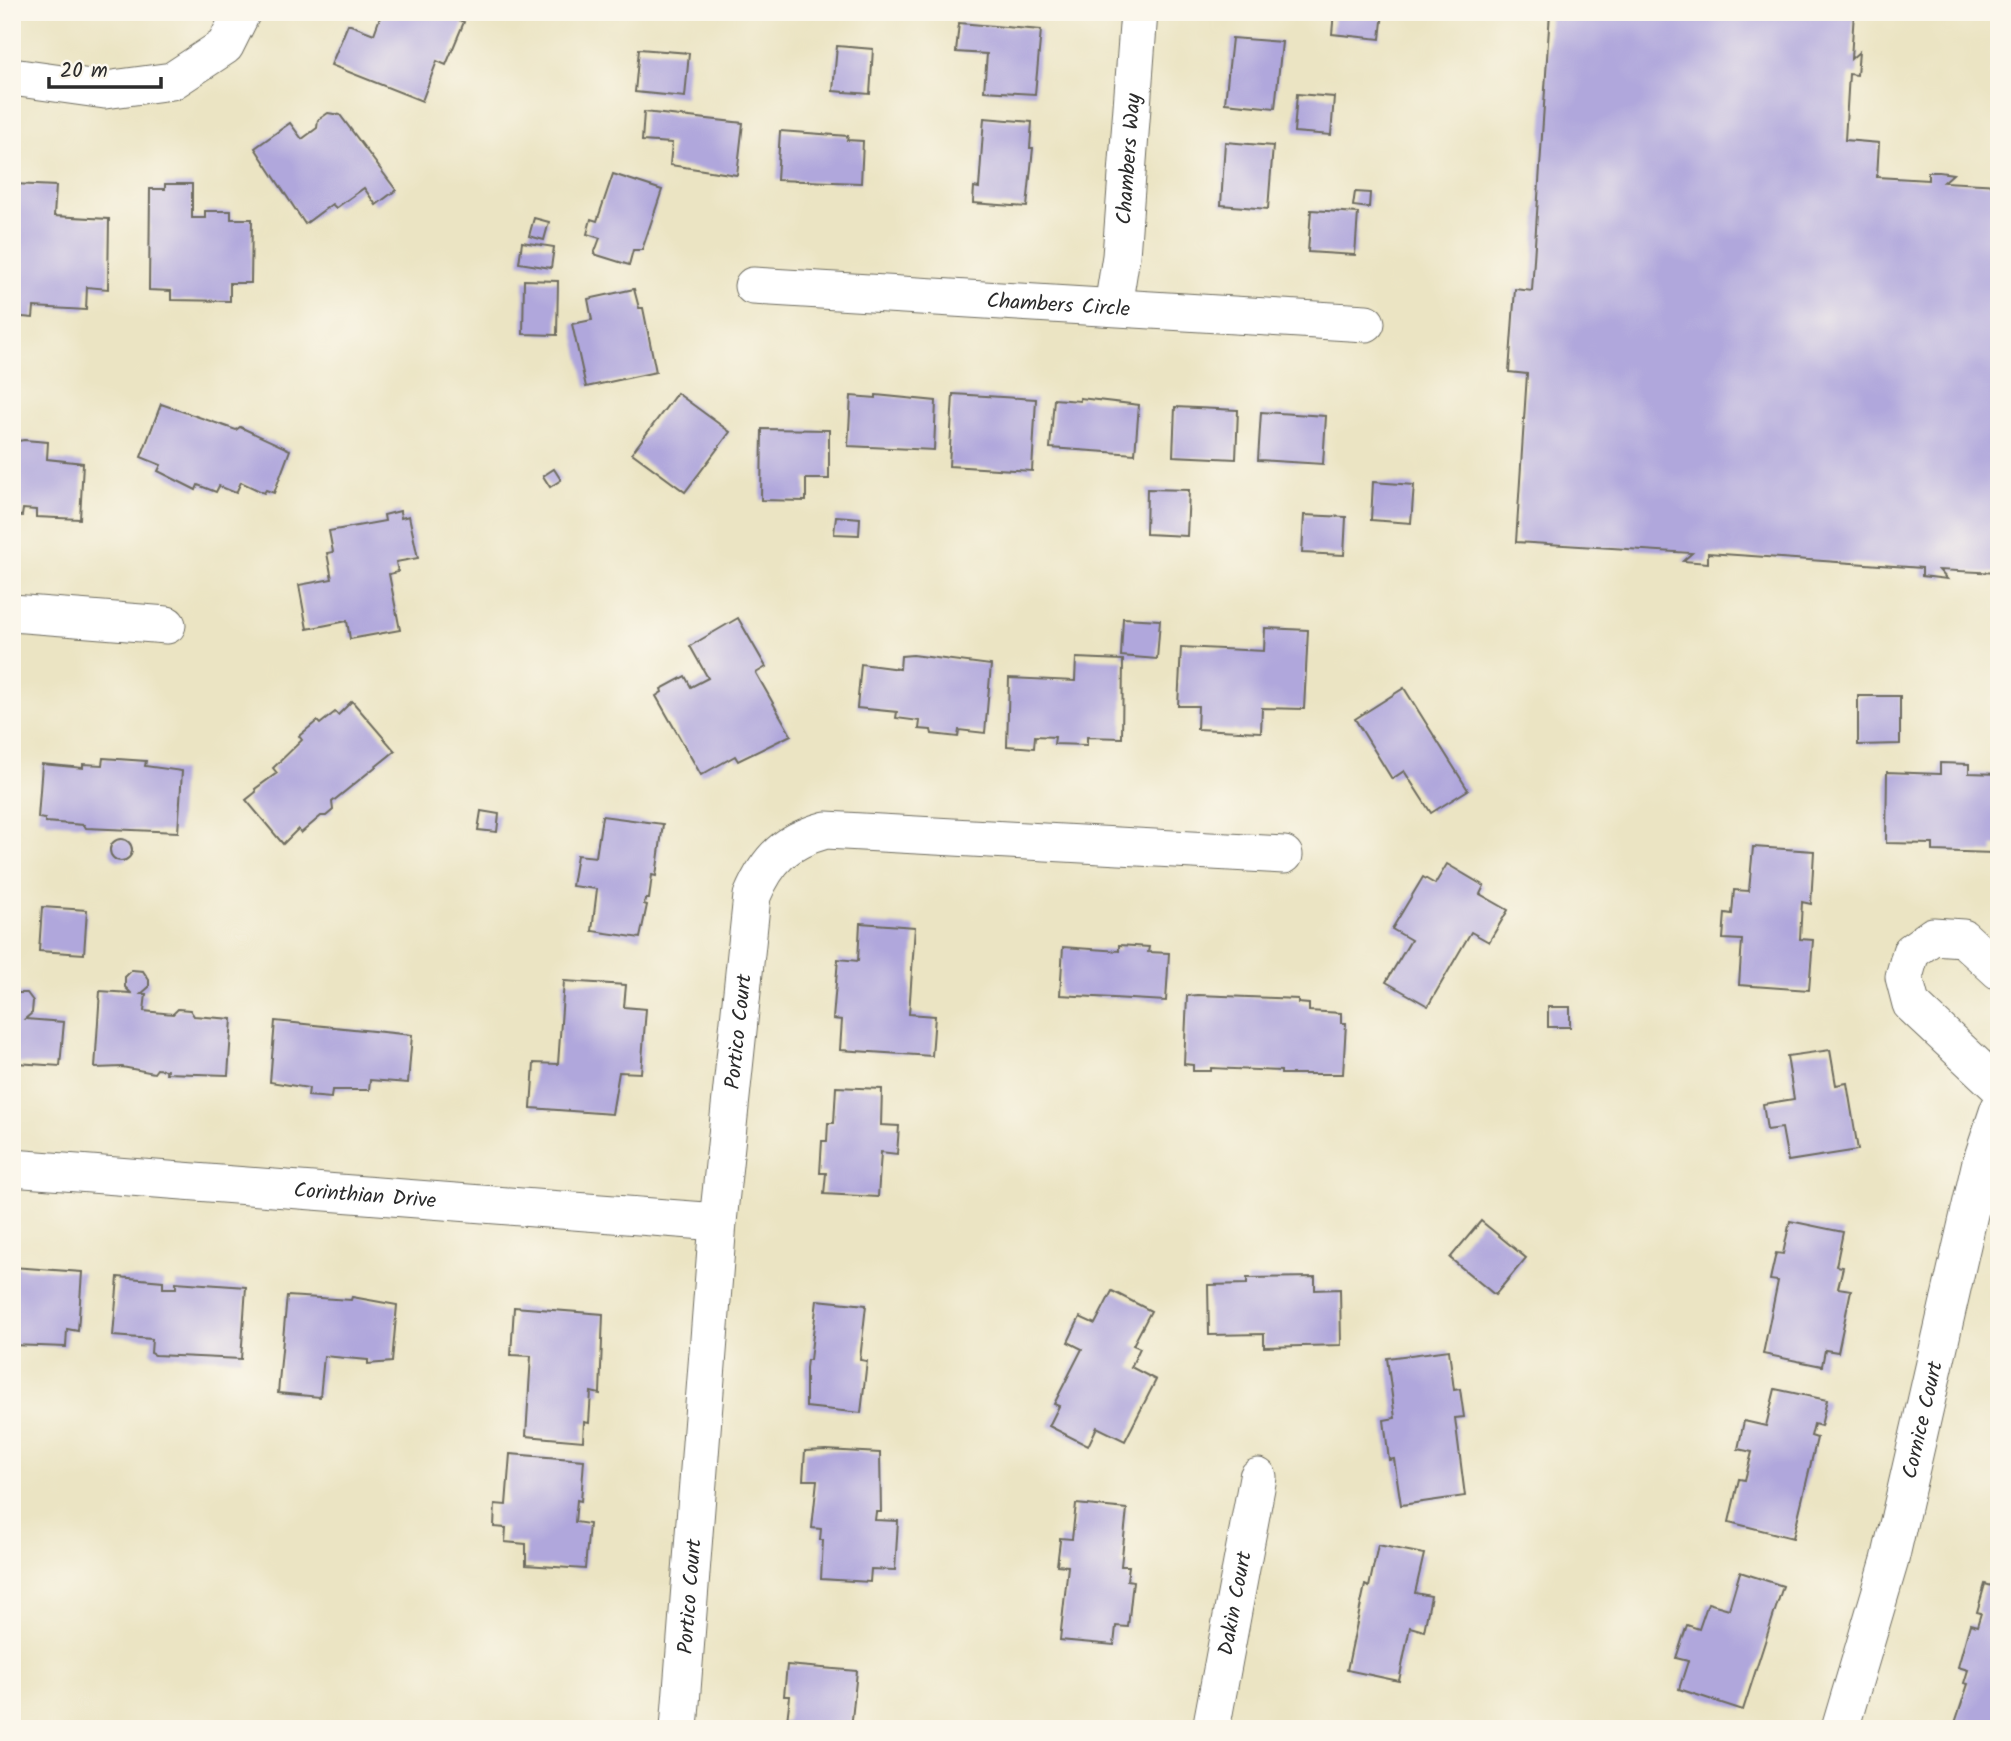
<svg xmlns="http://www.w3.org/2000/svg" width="2011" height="1741" font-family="Kalam,sans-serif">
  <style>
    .building { fill: #b0a7dc }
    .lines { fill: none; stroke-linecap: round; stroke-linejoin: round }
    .minor-casing { stroke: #6e6c60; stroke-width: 39 }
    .minor { stroke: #fff; stroke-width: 37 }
    .labels { text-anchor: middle; stroke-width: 6; stroke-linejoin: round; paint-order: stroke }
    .street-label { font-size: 21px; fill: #2b2b2b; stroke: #fbf7ec }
  </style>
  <rect width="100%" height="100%" fill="#fbf7ec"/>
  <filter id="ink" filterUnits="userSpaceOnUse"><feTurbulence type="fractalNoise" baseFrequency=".0143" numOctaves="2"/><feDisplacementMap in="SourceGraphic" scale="14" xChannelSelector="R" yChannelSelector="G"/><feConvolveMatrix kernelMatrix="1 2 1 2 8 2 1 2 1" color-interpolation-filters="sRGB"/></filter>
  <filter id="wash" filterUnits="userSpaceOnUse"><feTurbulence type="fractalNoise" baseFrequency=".00686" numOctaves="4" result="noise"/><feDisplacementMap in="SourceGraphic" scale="28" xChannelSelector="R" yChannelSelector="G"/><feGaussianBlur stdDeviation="1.57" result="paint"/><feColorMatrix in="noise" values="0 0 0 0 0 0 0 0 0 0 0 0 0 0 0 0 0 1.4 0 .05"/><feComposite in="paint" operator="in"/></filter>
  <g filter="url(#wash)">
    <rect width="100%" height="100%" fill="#ebe4c3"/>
    <g id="blocks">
      <g class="building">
        <polygon points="382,12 439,12 464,22 446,65 437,61 422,101 331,65 348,24 374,34"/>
        <polygon points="1334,12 1383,12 1380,39 1332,34"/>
        <polygon points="1550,12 1854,12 1851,59 1859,52 1857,75 1849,74 1845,140 1879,143 1877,177 1928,180 1928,172 1939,172 1953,174 1944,182 1999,185 1999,573 1939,570 1947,579 1922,576 1922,568 1708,553 1708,563 1683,561 1692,553 1516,542 1527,374 1509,372 1515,289 1532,291"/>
        <polygon points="959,23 1041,30 1035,94 984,91 987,54 956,52"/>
        <polygon points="1232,38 1282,42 1275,108 1225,103"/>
        <polygon points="837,46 873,49 870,94 833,91"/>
        <polygon points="639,49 689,53 685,97 635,92"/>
        <polygon points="1297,94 1334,97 1331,135 1294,132"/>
        <polygon points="644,112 743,123 737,175 670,165 672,143 642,141"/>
        <polygon points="328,113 340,115 396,190 376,205 364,188 336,208 332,204 305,224 255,148 290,123 302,139 317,128 318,120"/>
        <polygon points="984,118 1032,122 1030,148 1033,148 1027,207 973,203 974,187 979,188"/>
        <polygon points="780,131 848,136 847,140 863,141 861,183 777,180"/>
        <polygon points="1225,142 1273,146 1268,209 1221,205"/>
        <polygon points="613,174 662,190 642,250 633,250 629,265 594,254 600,238 587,234 591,219 597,221"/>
        <polygon points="13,184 56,186 54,216 109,219 108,289 87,287 86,310 34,307 33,318 12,316"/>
        <polygon points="165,184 192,184 192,218 205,218 205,211 231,211 231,219 252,219 251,283 230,283 230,301 171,300 171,291 149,290 150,189 165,189"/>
        <polygon points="1355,192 1370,193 1369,208 1353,206"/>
        <polygon points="1311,210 1358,213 1355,255 1308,252"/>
        <polygon points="534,218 549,222 544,240 529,236"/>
        <polygon points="522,242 554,247 551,268 519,263"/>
        <polygon points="524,280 558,281 557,335 523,334"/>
        <polygon points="634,289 639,308 643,308 656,372 586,387 572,324 592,320 588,299"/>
        <polygon points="677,393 730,432 685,492 632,453"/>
        <polygon points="953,394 1036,399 1032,471 949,466"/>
        <polygon points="876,395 936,401 934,450 848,446 851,396 876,398"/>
        <polygon points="1080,398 1139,405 1135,454 1050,448 1054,399 1080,401"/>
        <polygon points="161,404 236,430 240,427 290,450 274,493 266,490 264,493 241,482 236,493 219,486 216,492 198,485 196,490 158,471 161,465 141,457"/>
        <polygon points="1175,407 1238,410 1236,459 1173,456"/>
        <polygon points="1261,412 1326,416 1323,464 1258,460"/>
        <polygon points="762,429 829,430 829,479 806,479 806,501 761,500"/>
        <polygon points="24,440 48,442 47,459 83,463 80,519 36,517 36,510 23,509 22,516 12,515 12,442"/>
        <polygon points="554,469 561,480 550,487 543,476"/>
        <polygon points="1373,482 1414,485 1411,523 1371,520"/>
        <polygon points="1147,489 1189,490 1187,536 1146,534"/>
        <polygon points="400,511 401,518 409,516 418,558 396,562 398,572 389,574 400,630 350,639 347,621 307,629 299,585 332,579 327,553 333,552 329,531 385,521 384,515"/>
        <polygon points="1304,515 1346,517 1344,555 1302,553"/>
        <polygon points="836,516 860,518 859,535 834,534"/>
        <polygon points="738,618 766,667 756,673 791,735 738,761 735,756 701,775 656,696 662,692 661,689 685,676 691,687 708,678 690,646"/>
        <polygon points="1123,618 1160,620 1157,659 1121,656"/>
        <polygon points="1265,628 1308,630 1304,709 1262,708 1261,732 1197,729 1198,706 1178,706 1181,647 1264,651"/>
        <polygon points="913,655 991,665 985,733 959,730 958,737 932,734 931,730 919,729 920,721 896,718 897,712 857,708 861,664 900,669 901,656"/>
        <polygon points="1076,658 1123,660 1122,738 1087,737 1087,745 1054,744 1055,737 1035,736 1034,748 1007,746 1009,678 1075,681"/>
        <polygon points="1404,688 1468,790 1431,813 1404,771 1392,779 1355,719"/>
        <polygon points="1858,696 1900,696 1900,744 1858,745"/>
        <polygon points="352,701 395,751 332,802 333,810 326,816 321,816 301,833 298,829 283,844 246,800 256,792 255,789 277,773 273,768 302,740 299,736 317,721 320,724 335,712 338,715"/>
        <polygon points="103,758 146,761 145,766 182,771 178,832 86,828 84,825 45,822 45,819 38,818 42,764 83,768 83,764 102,765"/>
        <polygon points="1940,763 1969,764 1969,773 1999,774 1999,846 1993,846 1993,853 1933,851 1933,844 1886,843 1887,772 1940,774"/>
        <polygon points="481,811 499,814 497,832 478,830"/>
        <polygon points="602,816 663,824 656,876 652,875 649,899 645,899 644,904 647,905 640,938 592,931 597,889 572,886 577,855 596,857"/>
        <circle cx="121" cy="850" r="11"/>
        <polygon points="1753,847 1814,851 1811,904 1802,902 1800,939 1813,940 1809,990 1739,985 1742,940 1723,939 1725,913 1732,914 1734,890 1749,891"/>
        <polygon points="1447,864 1484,886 1480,894 1508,910 1489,942 1471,932 1428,1006 1386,982 1411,940 1392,929 1423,877 1435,884"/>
        <polygon points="42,907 87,910 84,954 39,951"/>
        <polygon points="860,923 915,927 909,1014 935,1016 932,1056 840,1050 842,1020 833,1019 838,959 858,961"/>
        <polygon points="1119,945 1149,947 1148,952 1169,953 1166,1001 1060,995 1063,947 1119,951"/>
        <polygon points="132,970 143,971 149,980 149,987 141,994 146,994 144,1011 173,1014 178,1009 190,1010 194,1016 232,1019 228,1075 166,1073 167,1070 157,1069 154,1073 122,1067 95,1068 100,991 131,993 125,987 125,977"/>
        <polygon points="564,981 626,985 624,1007 646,1009 641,1073 619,1072 612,1114 531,1108 534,1063 558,1064"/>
        <polygon points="17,993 27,993 33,1001 32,1013 25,1019 64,1022 60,1066 17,1063 17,1055 12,1055 12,998"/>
        <polygon points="1198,995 1298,999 1298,1003 1309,1004 1309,1011 1341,1013 1341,1023 1346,1023 1343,1074 1281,1074 1281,1071 1211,1068 1211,1071 1193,1071 1193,1065 1184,1064 1187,996"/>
        <rect x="1548" y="1007" width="22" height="20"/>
        <polygon points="275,1021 412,1035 408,1083 370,1080 369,1090 332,1090 331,1098 308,1096 309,1088 270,1082"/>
        <polygon points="1830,1050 1836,1085 1847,1083 1858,1150 1788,1161 1782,1128 1767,1130 1763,1104 1794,1099 1787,1056"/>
        <polygon points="836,1087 882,1089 881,1125 899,1126 897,1154 881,1152 878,1197 824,1194 826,1173 820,1173 822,1141 827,1141 828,1123 834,1123"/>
        <polygon points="1481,1221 1526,1258 1495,1295 1450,1258"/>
        <polygon points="1790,1221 1843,1232 1836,1266 1843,1267 1838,1288 1851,1290 1838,1352 1825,1350 1822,1366 1763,1354 1778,1281 1770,1280 1771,1275 1776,1253 1783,1254"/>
        <polygon points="12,1267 82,1272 78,1331 67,1329 66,1347 12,1345"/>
        <polygon points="118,1277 163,1281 163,1288 176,1288 176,1282 246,1287 241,1359 155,1355 151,1353 152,1339 113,1336"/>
        <polygon points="1315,1277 1315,1290 1340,1289 1341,1345 1264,1347 1264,1334 1209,1335 1208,1285 1247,1284 1247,1278"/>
        <polygon points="1112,1291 1151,1311 1133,1345 1140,1348 1131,1367 1156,1380 1125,1441 1097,1427 1088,1446 1049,1426 1059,1406 1054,1404 1082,1349 1068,1342 1080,1317 1095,1324"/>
        <polygon points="287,1296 351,1300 352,1297 397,1305 392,1362 368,1364 368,1360 324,1356 320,1397 278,1393"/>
        <polygon points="817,1300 866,1305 860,1360 867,1361 861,1413 806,1407 806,1368 807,1360 810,1360"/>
        <polygon points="514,1307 603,1314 600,1394 591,1392 589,1423 584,1422 583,1441 526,1436 531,1356 511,1355"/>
        <polygon points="1449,1350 1454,1390 1460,1389 1464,1417 1455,1418 1465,1496 1401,1505 1394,1459 1389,1460 1384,1420 1395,1418 1387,1358"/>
        <polygon points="1775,1389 1827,1400 1821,1426 1814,1424 1811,1436 1817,1438 1793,1538 1729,1522 1739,1479 1745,1480 1752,1452 1738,1449 1744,1421 1766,1426"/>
        <polygon points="826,1450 880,1453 881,1512 876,1512 875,1520 898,1521 895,1570 871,1569 870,1582 821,1579 823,1540 820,1540 821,1529 812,1528 817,1480 803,1480 805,1451"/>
        <polygon points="510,1454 584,1460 581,1501 577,1500 575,1522 589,1524 585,1569 526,1565 526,1544 505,1542 506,1528 494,1527 495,1504 506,1505"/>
        <polygon points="1076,1504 1127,1509 1121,1566 1129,1566 1127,1580 1133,1581 1128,1627 1116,1626 1114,1645 1060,1640 1068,1566 1057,1565 1060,1541 1060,1538 1072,1539"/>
        <polygon points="1378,1545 1424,1554 1415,1593 1431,1596 1424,1631 1410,1627 1399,1681 1347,1670 1365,1585 1369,1587"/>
        <polygon points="1740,1572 1783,1586 1743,1710 1679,1689 1688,1661 1676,1658 1687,1625 1699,1629 1708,1603 1729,1609"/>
        <polygon points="1985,1584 1999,1588 1999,1729 1953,1729 1968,1684 1964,1683 1968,1670 1958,1667 1970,1624 1977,1626 1981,1613 1977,1612"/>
        <polygon points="787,1665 857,1671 851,1729 782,1729 782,1721 787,1721 790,1696 784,1696"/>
      </g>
    </g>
  </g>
  <g filter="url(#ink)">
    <use href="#blocks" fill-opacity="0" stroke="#6e6c60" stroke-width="2"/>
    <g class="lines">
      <defs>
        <g id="minor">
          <polyline points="12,77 105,90 172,81 225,46 242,12"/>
          <path id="s1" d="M753 286 1366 323"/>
          <path id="s2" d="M1113 307 1121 256 1139 12"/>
          <polyline points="12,613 167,625"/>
          <polyline points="1999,971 1963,938 1933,936 1911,952 1904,977 1911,1004 1999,1087"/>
          <path id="s3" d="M12 1168 718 1222"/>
          <path id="s4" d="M679 1729 718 1222 752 896C768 858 786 841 826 830L1284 855"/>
          <path id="s5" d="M1211 1729 1258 1477"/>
          <path id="s6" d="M1840 1729 1890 1560 1980 1166 1999 1109"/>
        </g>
      </defs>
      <use href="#minor" class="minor-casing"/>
      <use href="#minor" class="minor"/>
    </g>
  </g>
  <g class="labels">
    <g class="street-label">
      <text dy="7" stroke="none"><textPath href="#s2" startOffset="149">Chambers Way</textPath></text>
      <text dy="7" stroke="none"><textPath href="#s1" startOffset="306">Chambers Circle</textPath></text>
      <text dy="7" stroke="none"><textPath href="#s4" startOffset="700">Portico Court</textPath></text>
      <text dy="7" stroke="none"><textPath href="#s3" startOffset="354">Corinthian Drive</textPath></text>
      <text dy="7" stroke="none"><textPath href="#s6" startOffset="320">Cornice Court</textPath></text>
      <text dy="7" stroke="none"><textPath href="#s4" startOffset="133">Portico Court</textPath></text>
      <text dy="7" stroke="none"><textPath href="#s5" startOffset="128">Dakin Court</textPath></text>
    </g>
  </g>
  <rect width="2011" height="1741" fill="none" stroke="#fbf7ec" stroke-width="42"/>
  <path d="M49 77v10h112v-10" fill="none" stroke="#2b2b2b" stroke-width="3.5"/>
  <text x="60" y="77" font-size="21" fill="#2b2b2b" stroke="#fbf7ec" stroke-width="5" paint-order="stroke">20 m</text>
</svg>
